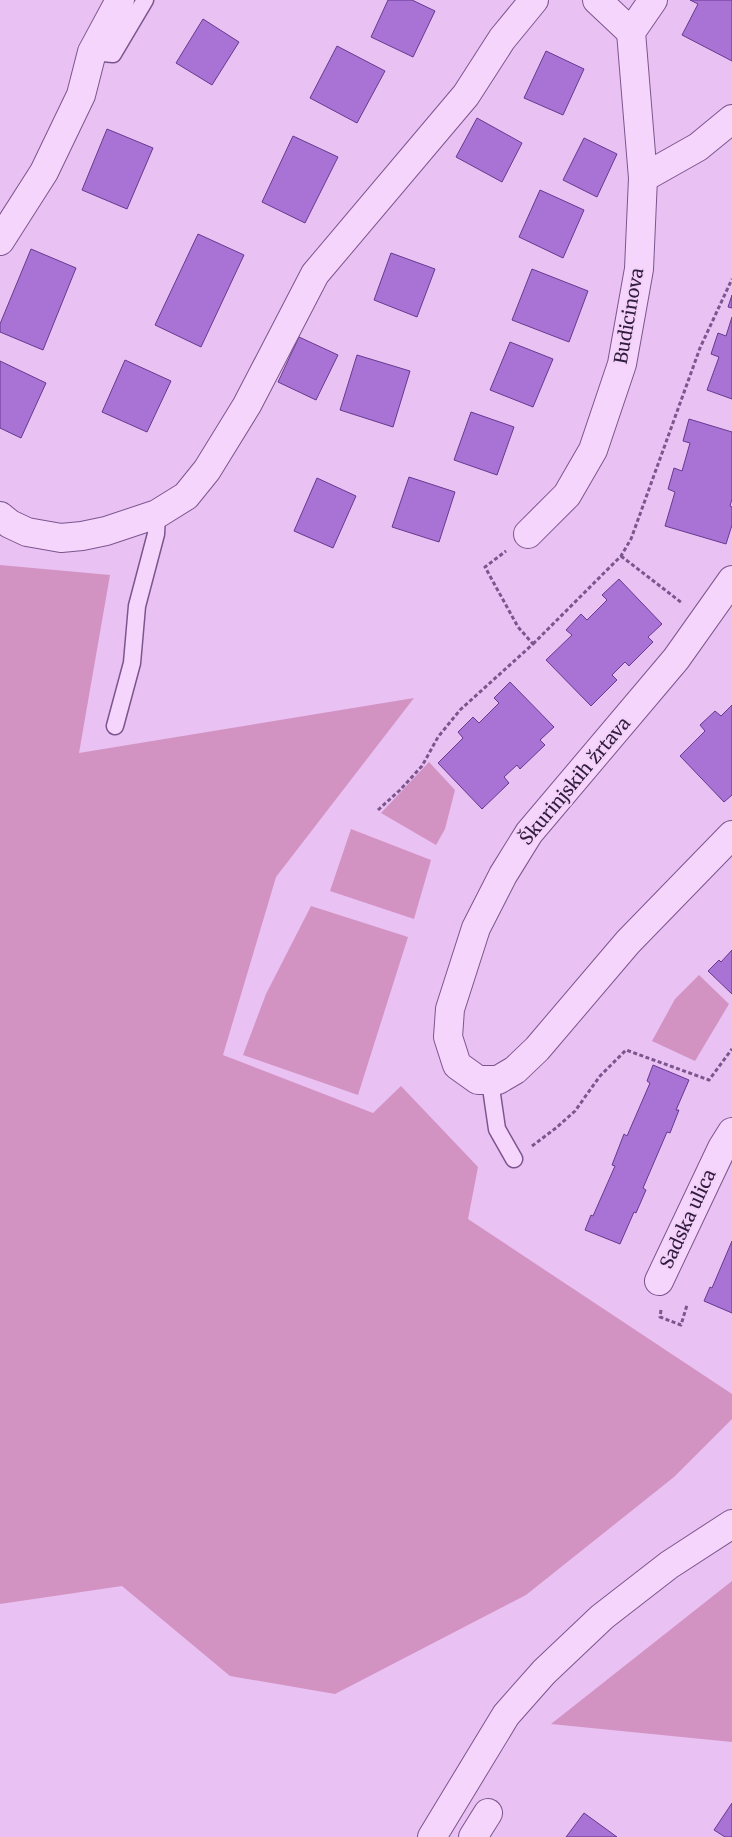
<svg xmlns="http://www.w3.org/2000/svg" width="732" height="1837" font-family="Merriweather,serif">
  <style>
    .green { fill: #d293c3 }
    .building { fill: #a873d5; stroke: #673990 }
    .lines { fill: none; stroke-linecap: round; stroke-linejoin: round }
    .service-casing { stroke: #7b568e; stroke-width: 19 }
    .minor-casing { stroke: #7b568e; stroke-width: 30 }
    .tertiary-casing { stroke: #7b568e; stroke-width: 30 }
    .path { stroke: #7b568e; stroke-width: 3; stroke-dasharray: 4 2.5; stroke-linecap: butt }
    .service { stroke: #f6d5fc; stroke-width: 16 }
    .minor { stroke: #f6d5fc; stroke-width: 28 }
    .tertiary { stroke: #f6d5fc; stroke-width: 28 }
    .labels { text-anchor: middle; stroke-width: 4.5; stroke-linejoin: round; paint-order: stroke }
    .street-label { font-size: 18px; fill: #301c3c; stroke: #f3d1f9 }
  </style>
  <rect width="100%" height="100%" fill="#eac1f3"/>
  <g class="green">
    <polygon points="0,565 110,575 79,753 414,698 276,877 223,1055 373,1113 401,1086 478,1167 468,1219 732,1394 732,1419 674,1477 526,1595 335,1694 230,1676 122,1586 0,1604"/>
    <polygon points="429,762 455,790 445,829 436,845 381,813"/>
    <polygon points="351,829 431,860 414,919 330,891"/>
    <polygon points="311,906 408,937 358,1095 243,1055 266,994"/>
    <polygon points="699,975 729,1004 695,1061 652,1041 675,999"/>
    <polygon points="732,1581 732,1742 551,1724"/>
  </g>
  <g class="building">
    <polygon points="388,0 412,0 435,11 413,57 371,37"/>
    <polygon points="690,0 732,0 732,61 682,35 698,4"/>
    <polygon points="203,19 239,42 212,85 176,63"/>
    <polygon points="337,46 385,71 357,123 310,98"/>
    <polygon points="546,51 584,69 563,115 524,98"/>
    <polygon points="477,118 522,143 502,182 456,157"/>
    <polygon points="107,129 153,148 127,209 82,190"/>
    <polygon points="293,136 338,157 305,223 262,202"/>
    <polygon points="584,138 617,154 597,197 563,180"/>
    <polygon points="540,190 584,210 563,258 519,237"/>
    <polygon points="198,234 244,255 201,347 155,325"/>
    <polygon points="31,249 76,268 43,350 0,332 0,324"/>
    <polygon points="391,253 435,269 417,317 374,300"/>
    <polygon points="532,269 588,291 569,342 512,320"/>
    <polygon points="732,295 732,308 728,307"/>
    <polygon points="732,317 732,399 707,390 719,357 711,354 718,333 726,336"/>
    <polygon points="299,337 338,355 316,400 278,382"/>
    <polygon points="510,342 553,359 533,407 490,390"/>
    <polygon points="357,355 410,371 393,427 340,410"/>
    <polygon points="125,360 171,381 147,432 102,412"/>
    <polygon points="0,361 46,383 21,438 0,428"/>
    <polygon points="471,412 514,427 497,475 454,460"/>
    <polygon points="689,419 732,432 732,499 730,506 732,507 732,525 726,544 665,526 675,492 668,489 674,468 682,471 690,443 683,441"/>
    <polygon points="409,477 455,492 439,542 392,527"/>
    <polygon points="317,478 356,496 333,548 294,531"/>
    <polygon points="619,579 662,624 648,637 653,642 629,666 625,662 612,675 617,680 591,706 546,660 572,635 566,630 581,614 587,620 607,600 602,595"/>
    <polygon points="510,682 554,727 540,740 545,745 520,769 517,765 504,777 509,783 482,809 438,763 463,738 458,732 473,717 479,723 499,703 494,698"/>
    <polygon points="732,705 732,795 724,802 680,756 705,731 700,725 715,711 721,716"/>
    <polygon points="732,950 732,994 708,971 719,960 721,962"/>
    <polygon points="653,1065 689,1080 676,1110 679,1110 670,1133 667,1132 643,1188 646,1190 636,1213 634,1212 620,1244 585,1230 591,1215 593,1216 615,1166 612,1165 624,1134 627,1136 650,1083 647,1081"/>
    <polygon points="732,1241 732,1313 704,1301 710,1287 712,1288"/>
    <polygon points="732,1803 732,1837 725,1837 714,1830"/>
    <polygon points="584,1813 617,1837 566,1837"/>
  </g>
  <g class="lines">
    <defs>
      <g id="service">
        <polyline points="92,52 113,54 145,0"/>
        <polyline points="115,726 132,663 137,606 156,534 157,514"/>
        <polyline points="490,1081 497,1129 514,1159"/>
      </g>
      <g id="minor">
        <polyline points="597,0 631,32"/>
        <polyline points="643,178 698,147 732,119"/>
        <polyline points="0,241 44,172 81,95 92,52 120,0"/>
        <polyline points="0,516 10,524 27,532 61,538 82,536 106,531 157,514 186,496 207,470 247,405 315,274 466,95 502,39 534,0"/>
        <polyline points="528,534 567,495 593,450 622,364 639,269 643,178 631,32 653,0"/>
        <polyline points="732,580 676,659 529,833 503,875 476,928 450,1009 448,1037 457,1065 478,1080 498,1080 515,1070 537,1049 628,942 732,835"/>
        <polyline points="659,1281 722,1148 732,1132"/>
        <polyline points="473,1837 488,1813"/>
      </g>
      <polyline id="tertiary" points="432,1837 506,1715 544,1672 602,1617 669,1565 732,1524"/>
    </defs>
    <use href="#service" class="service-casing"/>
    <use href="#minor" class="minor-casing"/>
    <use href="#tertiary" class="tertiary-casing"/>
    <g class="path">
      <polyline points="621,556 682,603"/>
      <polyline points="533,644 621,556 631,539 700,348 732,279"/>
      <polyline points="378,810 400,790 422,766 438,737 460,710 533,644 518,627 485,567 506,551"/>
      <polyline points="532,1146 556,1128 575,1111 600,1076 626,1050 709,1080 732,1049"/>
      <polyline points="661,1310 660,1317 681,1325 687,1305"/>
    </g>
    <use href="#service" class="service"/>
    <use href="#minor" class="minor"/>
    <use href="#tertiary" class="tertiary"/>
  </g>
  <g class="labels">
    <g class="street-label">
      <text transform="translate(629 316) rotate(-80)" y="6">Budicinova</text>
      <text transform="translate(575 781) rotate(-50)" y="6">Škurinjskih žrtava</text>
      <text transform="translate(688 1219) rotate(-65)" y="6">Sadska ulica</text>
    </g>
  </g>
</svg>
